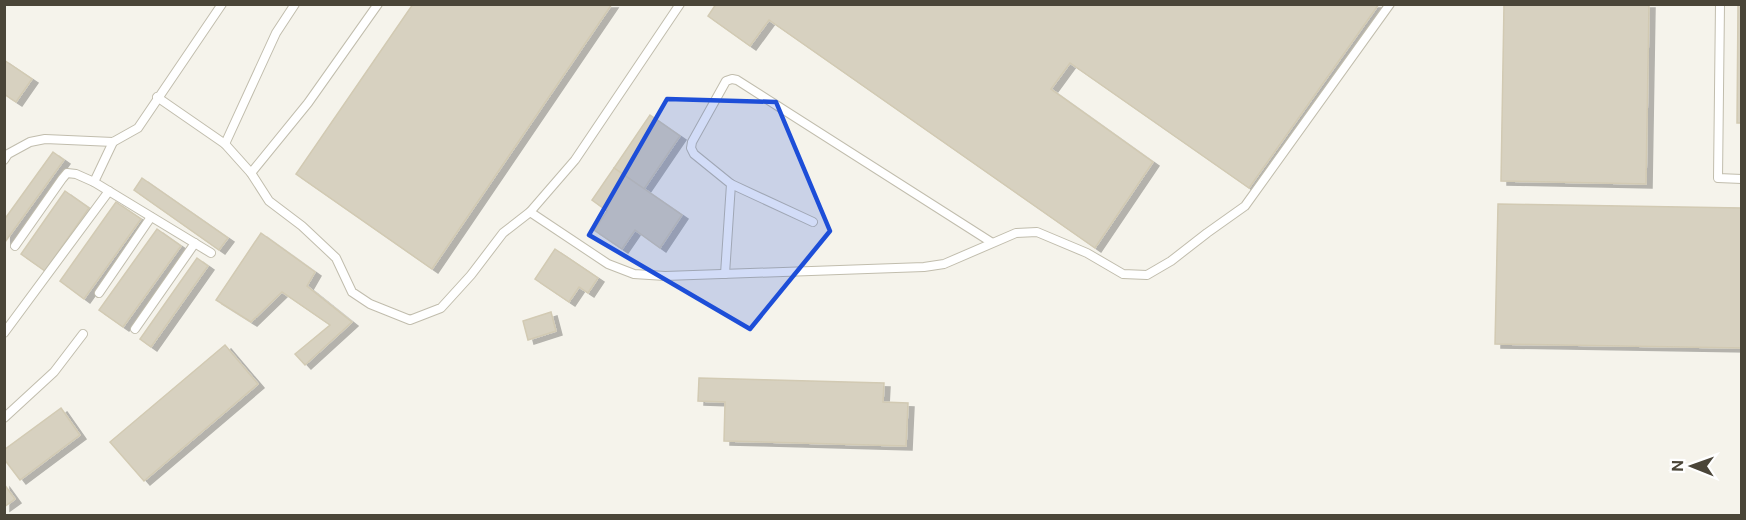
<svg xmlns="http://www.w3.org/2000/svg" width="1746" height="520" font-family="'DM Sans',sans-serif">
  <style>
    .building { fill: #d7d1c0; stroke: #d2cab3; stroke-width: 1.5; filter: url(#shadow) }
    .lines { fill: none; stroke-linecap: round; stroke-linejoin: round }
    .lane-casing { stroke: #c1bdad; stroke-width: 10 }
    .lane { stroke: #fff; stroke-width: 8 }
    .marked { fill: #1d4ed8; fill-opacity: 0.2; stroke: #1d4ed8; stroke-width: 4.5; stroke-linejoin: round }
  </style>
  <defs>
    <filter id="shadow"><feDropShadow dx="6" dy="4" stdDeviation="0" flood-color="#0004"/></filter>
  </defs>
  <rect width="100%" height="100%" fill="#f5f3eb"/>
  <g class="building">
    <polygon points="413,4 612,4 432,269 296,174"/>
    <polygon points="716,4 1379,4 1249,188 1070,63 1051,89 1153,162 1095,248 769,20 750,46 708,16"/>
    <polygon points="1504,4 1649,4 1646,184 1501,181"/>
    <polygon points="1738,4 1742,4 1742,123 1737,123"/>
    <polygon points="4,60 32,79 16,102 4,94"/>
    <polygon points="650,115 680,136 644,189 614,168"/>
    <polygon points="53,152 64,160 5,242 4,220"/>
    <polygon points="614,168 682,215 660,248 635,230 622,249 594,230 607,211 592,200"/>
    <polygon points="142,178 228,238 219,250 134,190"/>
    <polygon points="65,191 89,208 45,271 21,254"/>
    <polygon points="116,202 141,219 84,299 60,281"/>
    <polygon points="1498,204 1742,208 1742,348 1495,344"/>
    <polygon points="157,229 181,246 123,327 99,310"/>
    <polygon points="261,233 315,272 307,286 352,322 305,365 295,354 330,325 282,292 251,322 216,300"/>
    <polygon points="555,249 598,278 588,293 579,287 569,302 535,279"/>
    <polygon points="197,258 208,266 151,347 140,339"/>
    <polygon points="551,312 556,331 528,340 523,321"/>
    <polygon points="225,345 258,384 144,481 110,442"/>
    <polygon points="699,378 884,383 883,402 908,403 906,446 724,441 725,402 698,401"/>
    <polygon points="61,408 80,435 20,480 4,459 4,450"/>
    <polygon points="4,484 15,499 4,507"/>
  </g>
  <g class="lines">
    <defs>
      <g id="lane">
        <polyline points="1720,4 1718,178 1742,179"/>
        <polyline points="157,97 225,144 251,173 269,201 302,226 336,258 352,292 370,304 410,320 441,308 471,275 503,233 530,212 608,264 634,274 665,276 924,267 944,264 1016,233 1037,232 1087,253 1123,274 1147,275 1171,261 1207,233 1245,206 1390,4"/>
        <polyline points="225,144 276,33 295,4"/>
        <polyline points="4,160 8,154 30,142 45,139 113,142 138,128 222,4"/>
        <polyline points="251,173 308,103 378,4"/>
        <polyline points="94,182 113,142"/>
        <polyline points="731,184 813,222"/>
        <polyline points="530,212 575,160 680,4"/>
        <polyline points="15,246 62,179 67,173 76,174 94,182 211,253"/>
        <polyline points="725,274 731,184 694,154 691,148 692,142 726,81 732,79 737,80 991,242"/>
        <polyline points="99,293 151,217"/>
        <polyline points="135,329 195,243"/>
        <polyline points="4,333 109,191"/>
        <polyline points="4,418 54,372 83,334"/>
      </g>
    </defs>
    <use href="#lane" class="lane-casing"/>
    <use href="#lane" class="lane"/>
  </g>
  <path class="marked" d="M667 99 776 102 830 231 750 329 589 235Z"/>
  <rect width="1746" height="520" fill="none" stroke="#4a4538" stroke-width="12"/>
  <g transform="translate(1692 466) rotate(271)" stroke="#ffffff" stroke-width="4.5" paint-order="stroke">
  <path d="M0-4.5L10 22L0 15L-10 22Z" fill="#4a4538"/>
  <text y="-9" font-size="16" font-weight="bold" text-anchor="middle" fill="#4a4538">N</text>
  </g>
</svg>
